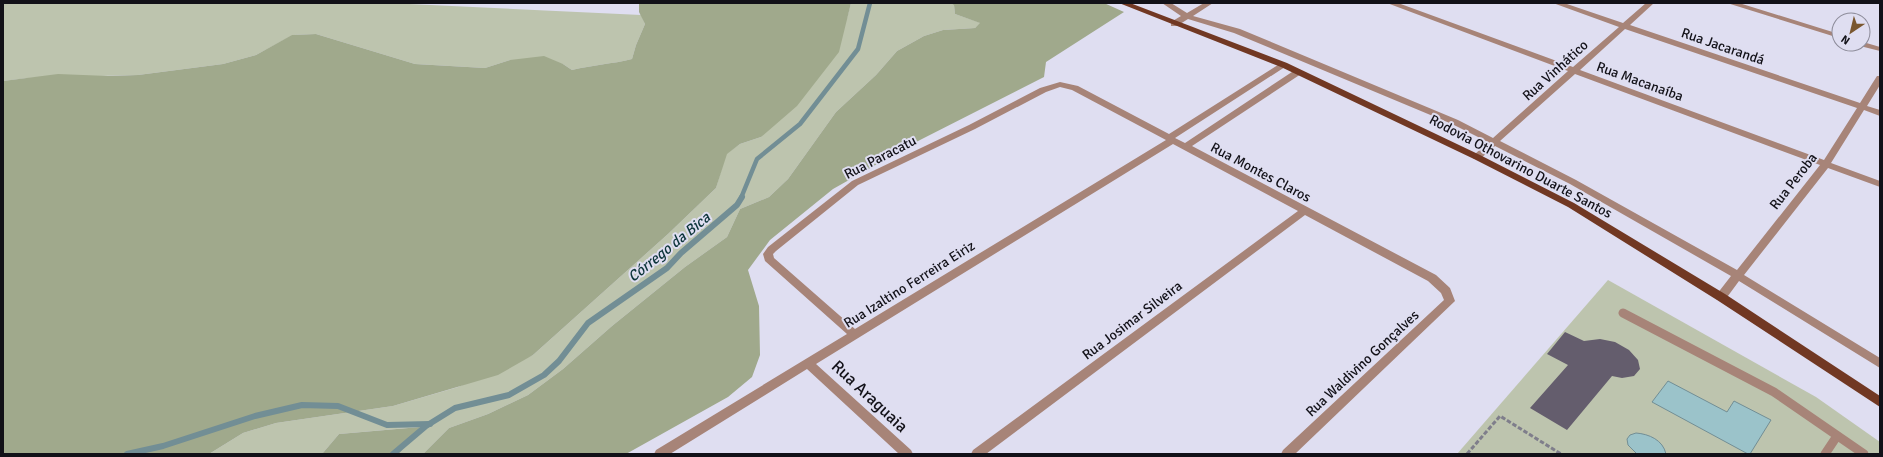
<svg xmlns="http://www.w3.org/2000/svg" width="1883" height="457" font-family="Signika,sans-serif">
  <style>
    .green { fill: #bdc4ae }
    .forest { fill: #a0a98c }
    .water { fill: #9bc3ca; stroke: #728e95 }
    .lines { fill: none; stroke-linecap: round; stroke-linejoin: round }
    .stream-far1 { stroke: #728e95; stroke-width: 4.5 }
    .stream { stroke: #728e95; stroke-width: 6 }
    .building { fill: #645d6d }
    .path { stroke: #7f7e8b; stroke-width: 3; stroke-dasharray: 4.5 2; stroke-linecap: butt }
    .service { stroke: #a78478; stroke-width: 9 }
    .minor { fill: #a78478; fill-rule: evenodd }
    .primary { fill: #713823; fill-rule: evenodd }
    .labels { text-anchor: middle; stroke-width: 4; stroke-linejoin: round; paint-order: stroke }
    .street-label { font-size: 14px; fill: #121118; stroke: #dfdef1 }
    .water-label { font-size: 15px; font-style: italic; fill: #0c3439; stroke: #dfdef1 }
    .near-street-label { font-size: 17px; fill: #121118; stroke: #dfdef1 }
  </style>
  <rect width="100%" height="100%" fill="#dfdef1"/>
  <g class="green">
    <path d="M3 3H388L641 15 645 24 636 45 632 59C612 64 592 65 572 70L563 64 510 60 485 68 415 64 316 34 293 35 256 55 223 64 138 75 28 78 3 81Z"/>
    <polygon points="851,3 951,3 954,4 955,14 981,23 975,28 943,30 924,36 897,51 876,75 836,112 788,179 769,197 740,209 727,237 685,267 612,326 563,369 528,395 488,414 449,428 423,454 399,454 419,427 339,434 322,454 209,454 243,433 276,423 393,406 458,387 533,355 668,234 716,188 726,154 740,144 761,137 847,18"/>
    <polygon points="1608,280 1816,397 1880,442 1880,454 1457,454"/>
  </g>
  <g class="forest">
    <path d="M639 3H851L839 52 797 106 761 137 740 144 727 154 716 188 668 234 533 355 498 375 393 406 276 423 243 433 209 454H3V81L58 74 108 76 138 75 223 64 256 55 292 35 316 34 415 64 485 68 510 60 544 56 563 64 572 70C592 65 612 64 632 59L636 45 645 24 639 12Z"/>
    <polygon points="951,3 1104,3 1124,12 1046,62 1044,77 920,140 833,189 770,240 748,270 759,306 760,355 752,377 728,397 626,454 423,454 449,428 488,414 528,395 563,369 612,326 685,267 727,237 740,209 769,197 788,179 836,112 876,75 897,51 924,36 943,30 975,28 980,23 955,14 954,5"/>
    <polygon points="420,427 399,454 322,454 339,434"/>
  </g>
  <g class="water">
    <polygon points="1668,381 1727,412 1734,401 1771,420 1750,454 1748,454 1652,402"/>
    <path d="M1636 433C1649 434 1663 440 1666 454H1637L1628 445 1627 439 1630 435Z"/>
  </g>
  <g class="lines">
    <polyline class="stream-far1" points="741,198 757,159 800,124 858,49 870,3"/>
    <g class="stream">
      <polyline points="127,454 163,446 255,416 302,405 338,406 387,425 430,424"/>
      <polyline points="393,454 426,426 455,408 509,395 544,375 559,361 588,323 667,268 681,253 737,205 742,197"/>
    </g>
  </g>
  <polygon class="building" points="1565,332 1584,341 1600,339 1615,342 1629,350 1638,360 1640,369 1634,376 1622,378 1612,376 1567,430 1530,408 1568,365 1547,354"/>
  <g class="lines">
    <polyline class="path" points="1467,454 1500,416 1561,454"/>
    <g class="service">
      <polyline points="1623,313 1774,392 1864,454"/>
      <polyline points="1825,454 1837,436"/>
    </g>
    <g class="minor">
      <path d="M1162 3H1171L1187 13 1204 3H1213L1193 16 1240 29 1458 120 1493 138 1568 71 1387 3H1398L1573 67 1619 27 1553 3H1564L1623 23 1646 3H1654L1630 25 1860 103 1877 76H1880V85L1867 106 1880 110V116L1864 110 1831 163 1880 181V187L1828 168 1744 275 1880 358V368L1739 281 1725 300H1717L1716 297 1717 294 1731 276 1570 184 1495 146 1480 159H1474L1472 157 1474 155 1488 142 1452 124 1234 33 1188 19 1177 26H1171V22L1181 16ZM1625 29 1857 108 1824 160 1580 70ZM1575 74 1820 165 1737 270 1576 180 1500 141Z"/>
      <polygon points="1727,3 1739,3 1839,34 1839,38"/>
      <polygon points="1863,42 1880,47 1880,51 1860,46 1859,44 1863,44"/>
      <path d="M1281 63H1284L1288 65 1175 138 1185 143 1295 70H1301V74L1192 146 1436 275 1450 288 1455 301 1295 454H1281L1283 450 1444 300 1441 293 1428 281 1305 215 986 454H971L973 450 1298 211 1173 144 816 364 911 450 913 454H899L807 369 670 454H654L656 450 847 334 765 261 763 254 768 247 852 181 969 125 1040 88 1060 82 1078 86 1169 134ZM1060 87 1072 90 1166 140 855 329 774 258 773 254 776 251 858 185 975 129 1046 92Z"/>
    </g>
    <polygon class="primary" points="1119,3 1130,3 1287,63 1480,155 1574,203 1725,294 1880,396 1880,407 1717,300 1568,207 1474,159 1281,67"/>
  </g>
  <g class="labels">
    <g class="street-label">
      <text transform="translate(1723 46) rotate(19)" y="5">Rua Jacarandá</text>
      <text transform="translate(1555 70) rotate(-42)" y="5">Rua Vinhático</text>
      <text transform="translate(1640 81) rotate(20)" y="5">Rua Macanaíba</text>
      <text transform="translate(880 157) rotate(-27)" y="5">Rua Paracatu</text>
      <text transform="translate(1521 166) rotate(28)" y="5">Rodovia Othovarino Duarte Santos</text>
      <text transform="translate(1261 172) rotate(28)" y="5">Rua Montes Claros</text>
      <text transform="translate(1793 181) rotate(-52)" y="5">Rua Peroba</text>
      <text transform="translate(909 284) rotate(-32)" y="5">Rua Izaltino Ferreira Eiriz</text>
      <text transform="translate(1132 320) rotate(-37)" y="5">Rua Josimar Silveira</text>
      <text transform="translate(1362 363) rotate(-43)" y="5">Rua Waldivino Gonçalves</text>
    </g>
    <g class="water-label">
      <text transform="translate(669 247) rotate(-39)" y="5">Córrego da Bica</text>
    </g>
    <g class="near-street-label">
      <text transform="translate(870 396) rotate(43)" y="6">Rua Araguaia</text>
    </g>
  </g>
  <rect width="1883" height="457" fill="none" stroke="#121118" stroke-width="8"/>
  <g transform="translate(1851 32) rotate(215)"><circle r="19" fill="#dfdef1" stroke="#8d8c9a"/>
  <path d="M0-3L7 15L0 10L-7 15Z" fill="#7a572f"/>
  <text y="-6" font-size="11" font-weight="bold" text-anchor="middle" fill="#121118">N</text>
  </g>
</svg>
